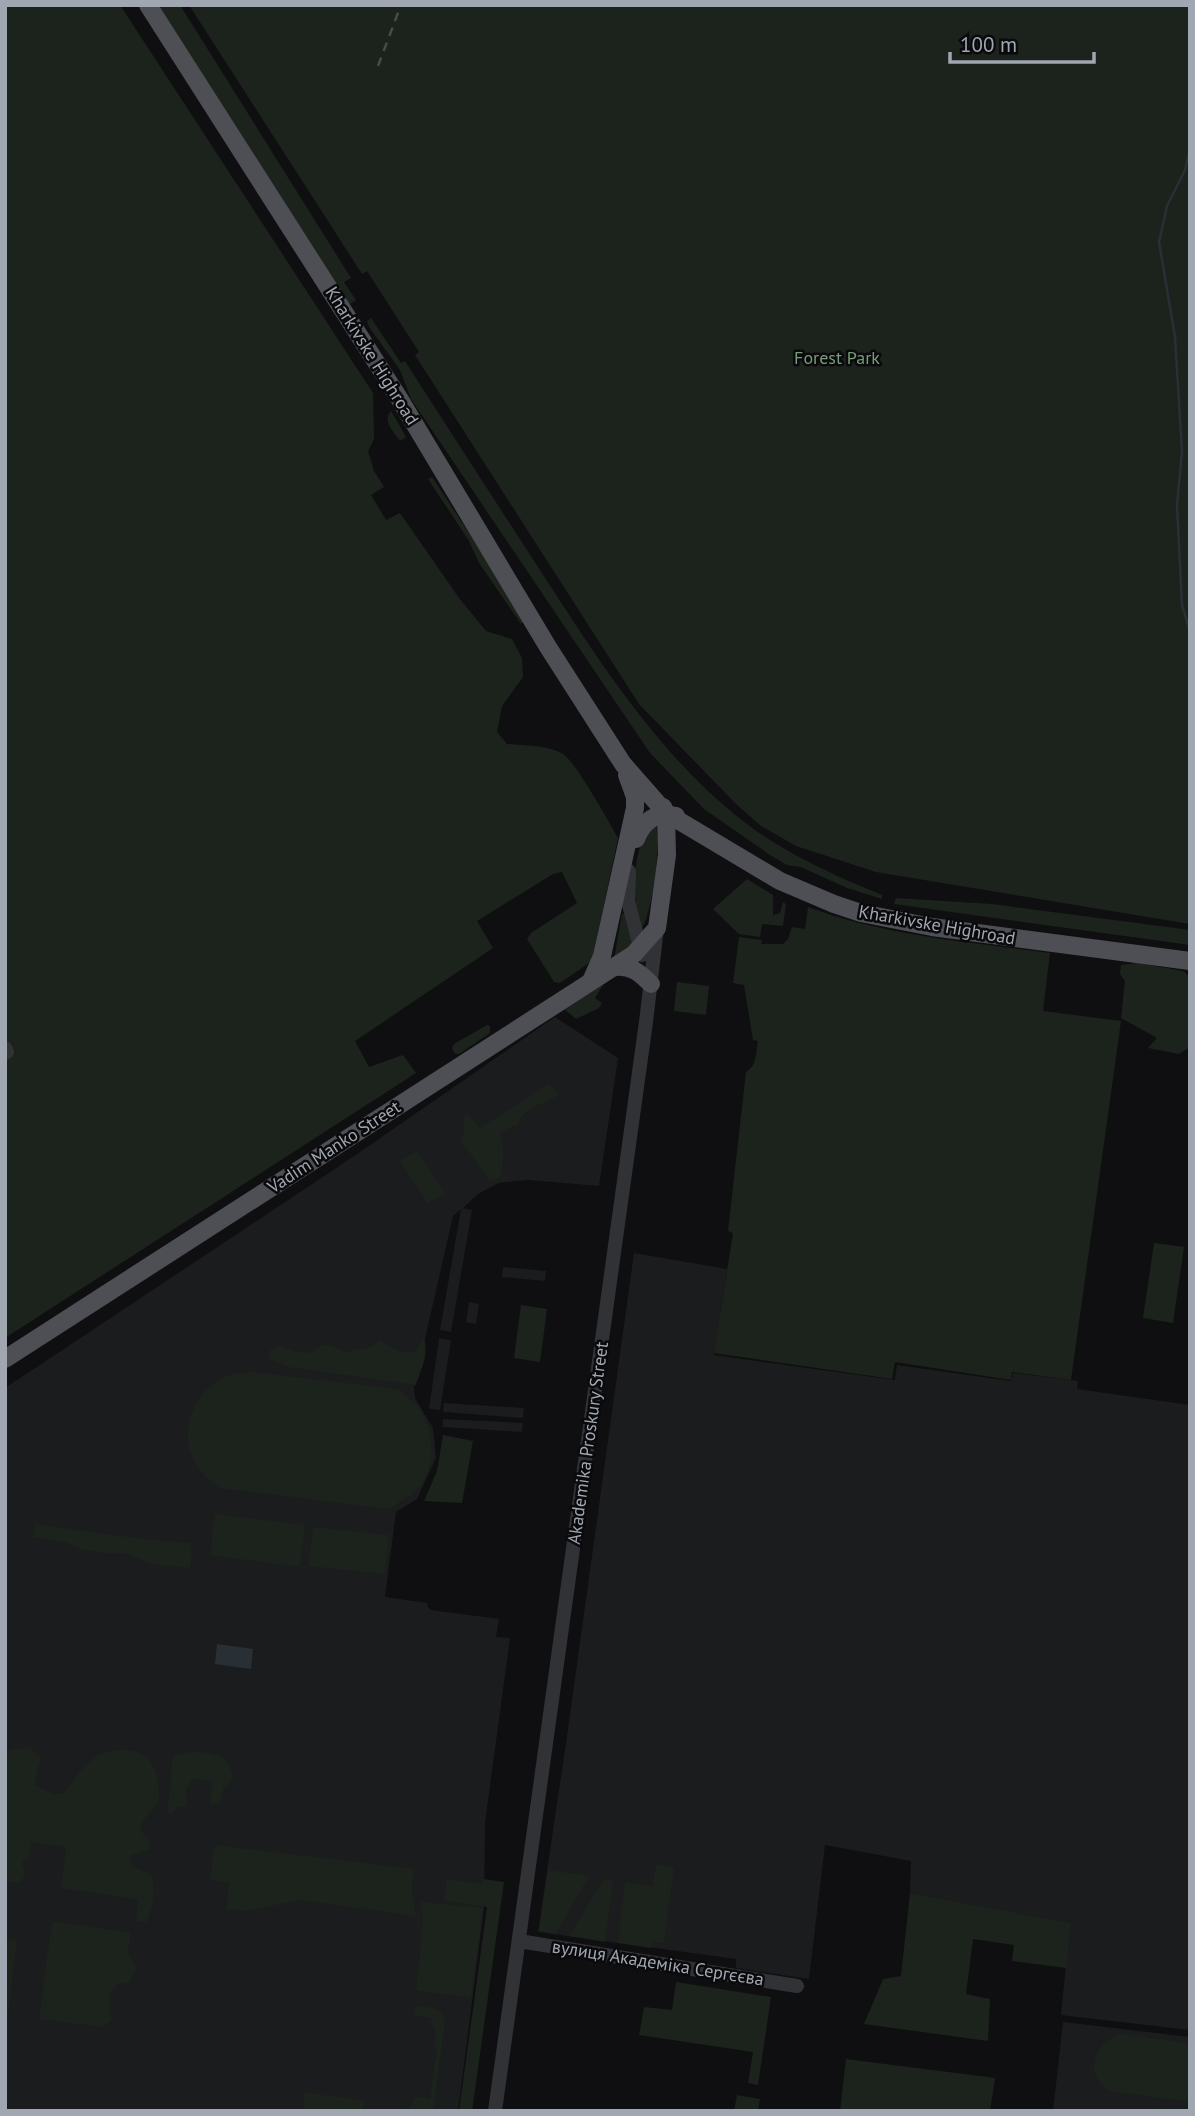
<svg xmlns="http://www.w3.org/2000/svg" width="1195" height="2116" font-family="'PT Sans',sans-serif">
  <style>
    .built { fill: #1b1c1e }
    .green { fill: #1c231c }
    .water { fill: #283036 }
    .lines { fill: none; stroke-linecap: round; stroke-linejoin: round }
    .stream { stroke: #283036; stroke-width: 2.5 }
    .minor { stroke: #313236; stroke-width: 14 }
    .major { stroke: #4d4f54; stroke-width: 18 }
    .rail { stroke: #484a4e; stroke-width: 2.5; stroke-dasharray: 9 7; stroke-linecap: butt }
    .labels { text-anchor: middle; stroke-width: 5; stroke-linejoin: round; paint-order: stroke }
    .street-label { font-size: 18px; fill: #a1a7b1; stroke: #0a0a0c }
    .park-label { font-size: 18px; fill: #789c79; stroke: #0a0a0c }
  </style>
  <rect width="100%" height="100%" fill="#0f0f11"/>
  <g class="built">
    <polygon points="555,1017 618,1058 599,1186 528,1180 499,1183 478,1194 463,1208 472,1210 451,1332 440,1330 461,1209 453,1216 414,1387 415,1398 433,1428 436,1458 417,1499 396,1512 385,1597 428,1603 427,1606 431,1610 499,1619 496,1637 510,1638 485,1823 484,1908 458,2111 5,2111 5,1388 344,1163"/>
    <polygon points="634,1253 727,1269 714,1355 895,1380 897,1365 1011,1381 1013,1373 1078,1381 1077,1389 1190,1405 1190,2030 1061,2015 1070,1923 910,1893 911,1861 825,1845 809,1979 736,1968 736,1959 538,1932 567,1736"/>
    <polygon points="503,1267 546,1271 545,1281 502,1277"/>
    <polygon points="469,1302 479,1304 476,1324 466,1322"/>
    <polygon points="439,1338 451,1340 440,1410 429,1409"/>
    <polygon points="444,1403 524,1408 523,1418 443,1412"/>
    <polygon points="443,1419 523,1423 522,1432 443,1427"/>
    <polygon points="1063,2022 1190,2037 1190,2111 1053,2111"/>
  </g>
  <g class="green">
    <path d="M5 5H120L373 393 374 439 368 451 374 471 384 487 371 495 386 520 400 513 459 598 486 631 512 639 522 658 523 677 502 706 497 732 507 744C524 746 548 745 563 754 575 761 609 822 618 838L592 961 560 983 554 982 527 939 531 933 577 903 562 872 553 874 477 921 493 948 355 1041 369 1067 403 1055 416 1073 5 1338Z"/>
    <polygon points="157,5 180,5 351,278 344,282 356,300 347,306"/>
    <polygon points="189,5 1190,5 1190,924 876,872 796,846 761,826 736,804 639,704 415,355 419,352 367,271 362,274"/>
    <path d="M371 318 401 363 405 361C450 431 495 501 540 570 601 664 663 763 755 830 795 858 838 877 882 895V899L847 888 801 867 787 865 770 855 704 809 650 753 411 399 400 370 369 327 367 321Z"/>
    <path d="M391 411 406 437 400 441C394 432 382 421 391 411Z"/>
    <polygon points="432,477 526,619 521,624 479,563 469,541 428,479"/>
    <path d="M655 820C662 843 653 912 640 932 633 894 629 851 655 820Z"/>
    <polygon points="747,879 773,895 773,915 780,913 783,902 786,904 783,926 762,924 760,937 739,934 713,909"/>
    <polygon points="896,898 992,904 1190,930 1190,945 894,904"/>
    <path d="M808 907C886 936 969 942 1050 953L1043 1011 1121 1021 1071 1380 1012 1372 1011 1380 895 1362 892 1379 714 1353 733 1233 728 1231 746 1072C757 1066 756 1052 758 1041L753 1040 744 985 733 983 739 937 762 940 761 944H783L788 939 792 927 805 929Z"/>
    <polygon points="622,914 624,914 633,946 614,959"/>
    <polygon points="1138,963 1183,971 1190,977 1190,1047 1179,1054 1148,1048 1157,1038 1121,1018 1125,981 1120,974 1121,965"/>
    <polygon points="677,982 709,986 706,1015 674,1011"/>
    <polygon points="599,984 603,985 595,998 602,1003 599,1008 576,1019 563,1008"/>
    <polygon points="487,1025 490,1026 490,1033 459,1054 454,1053 452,1048 454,1044"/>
    <path d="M549 1084 560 1094C545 1105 523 1106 518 1125L500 1132C505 1147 504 1163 500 1178L490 1181 460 1139 465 1131 463 1124 465 1116 468 1115 480 1128Z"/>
    <polygon points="417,1151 445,1193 428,1203 400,1161"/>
    <polygon points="1154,1243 1184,1247 1173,1323 1143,1318"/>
    <polygon points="521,1305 547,1309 540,1362 514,1358"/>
    <path d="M424 1338C429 1356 421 1368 416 1385L288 1367 270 1359 269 1351 277 1346C287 1349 301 1355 312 1352 318 1349 321 1344 328 1345 341 1346 342 1357 355 1349 367 1350 372 1348 380 1340 392 1348 402 1355 417 1351Z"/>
    <path d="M252 1372 398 1389 419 1407 430 1431 432 1455 428 1471 421 1485 412 1494 389 1509 220 1488C211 1482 203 1476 197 1466 176 1433 194 1387 230 1375 237 1373 245 1373 252 1372Z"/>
    <polygon points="443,1435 473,1441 462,1503 424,1501 437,1471"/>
    <polygon points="215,1514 305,1525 300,1567 210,1555"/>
    <polygon points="35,1524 143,1539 190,1543 192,1553 190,1568 151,1564 124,1553 105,1553 81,1549 67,1543 33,1537"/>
    <polygon points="313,1527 389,1535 385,1574 309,1566"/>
    <path d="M30 1748 41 1758 34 1785 54 1794H62C72 1784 79 1770 90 1761 102 1749 131 1745 146 1757 156 1765 159 1784 159 1796 159 1807 144 1814 140 1828L145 1837 151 1841 149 1850 130 1856 131 1866 151 1874C156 1888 153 1910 146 1923L136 1921 138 1899 61 1888 66 1847 30 1842 31 1853 22 1863 25 1875 20 1883 5 1881V1752L14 1749Z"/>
    <path d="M191 1752C208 1752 229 1753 232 1774 233 1781 230 1783 224 1787L220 1802 216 1805 211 1804 210 1800 213 1784 208 1780 193 1779 186 1789V1806L177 1807 172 1814H167L173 1756Z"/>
    <polygon points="215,1845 414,1869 412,1889 416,1916 300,1900 245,1911 226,1909 229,1883 210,1880"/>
    <polygon points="656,1864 674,1867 664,1943 652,1941 651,1948 618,1943 625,1882 653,1886"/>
    <polygon points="548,1870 589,1876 556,1934 539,1931"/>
    <polygon points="447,1879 482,1884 483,1879 504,1882 472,2111 459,2111 487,1907 444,1901"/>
    <polygon points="604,1879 613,1880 605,1942 569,1936"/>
    <polygon points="910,1893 1071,1923 1066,1968 1012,1961 1014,1945 973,1939 966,1994 990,1999 988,2041 864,2024 883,1979 901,1976"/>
    <polygon points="421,1902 483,1908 471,1997 416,1991 423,1922"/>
    <path d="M52 1921 131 1933C128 1951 125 1952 137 1969L129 1983C106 1981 108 2005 112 2020L102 2027 39 2019Z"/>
    <polygon points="5,1938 17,1940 8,2014 5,2014"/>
    <polygon points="676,1982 771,1997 758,2085 748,2083 753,2052 639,2035 644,2007 672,2010"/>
    <path d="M422 2006C434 2008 441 2008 445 2021L433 2111H408L416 2097 430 2099 437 2050 434 2045 436 2030 431 2023 432 2018 413 2015 416 2007Z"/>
    <path d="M1122 2034 1190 2043V2102L1110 2091C1082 2075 1094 2041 1122 2034Z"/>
    <polygon points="846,2059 995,2078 990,2111 840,2111"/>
    <polygon points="303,2092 364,2101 362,2111 304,2111"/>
    <polygon points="737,2095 760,2099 758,2111 734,2111"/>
  </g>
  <polygon class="water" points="217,1644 253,1649 251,1669 215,1664"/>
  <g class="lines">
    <polyline class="stream" points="1190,149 1185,170 1167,206 1159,242 1175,337 1182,451 1177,505 1182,605 1190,632"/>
    <g class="minor">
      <polyline points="629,871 628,901 642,955"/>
      <polyline points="5,1048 7,1052 5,1053"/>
      <polyline points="519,1941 797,1986"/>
      <polyline points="495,2111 646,1022 657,928"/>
    </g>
    <g class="major">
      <polyline points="148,5 399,398 548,647 623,764 666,813 780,881 834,904 861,913 932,927 1190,961"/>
      <path d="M636 839C643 821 656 811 676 816"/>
      <path d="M615 967C631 965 640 973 651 984"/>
      <polyline points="591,981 602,956 635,808 635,797 627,775"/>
      <polyline points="5,1359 634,954 657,928 667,855 666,813 663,807"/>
    </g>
    <polyline class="rail" points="378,66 401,5"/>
  </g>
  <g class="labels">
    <g class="street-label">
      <text transform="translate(372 356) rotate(58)" y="6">Kharkivske Highroad</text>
      <text transform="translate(937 925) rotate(10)" y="6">Kharkivske Highroad</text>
      <text transform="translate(334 1147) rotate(-33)" y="6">Vadim Manko Street</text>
      <text transform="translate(588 1443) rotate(-82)" y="6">Akademika Proskury Street</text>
      <text transform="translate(658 1963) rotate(9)" y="6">вулиця Академіка Сергєєва</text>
    </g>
    <g class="park-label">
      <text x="837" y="364">Forest Park</text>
    </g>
  </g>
  <rect width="1195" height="2116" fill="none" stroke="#a1a7b1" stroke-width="14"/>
  <path d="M950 52v10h144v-10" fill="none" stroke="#a1a7b1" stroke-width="3.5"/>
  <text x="960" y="52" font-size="21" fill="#a1a7b1" stroke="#0a0a0c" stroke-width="5" paint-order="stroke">100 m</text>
</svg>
